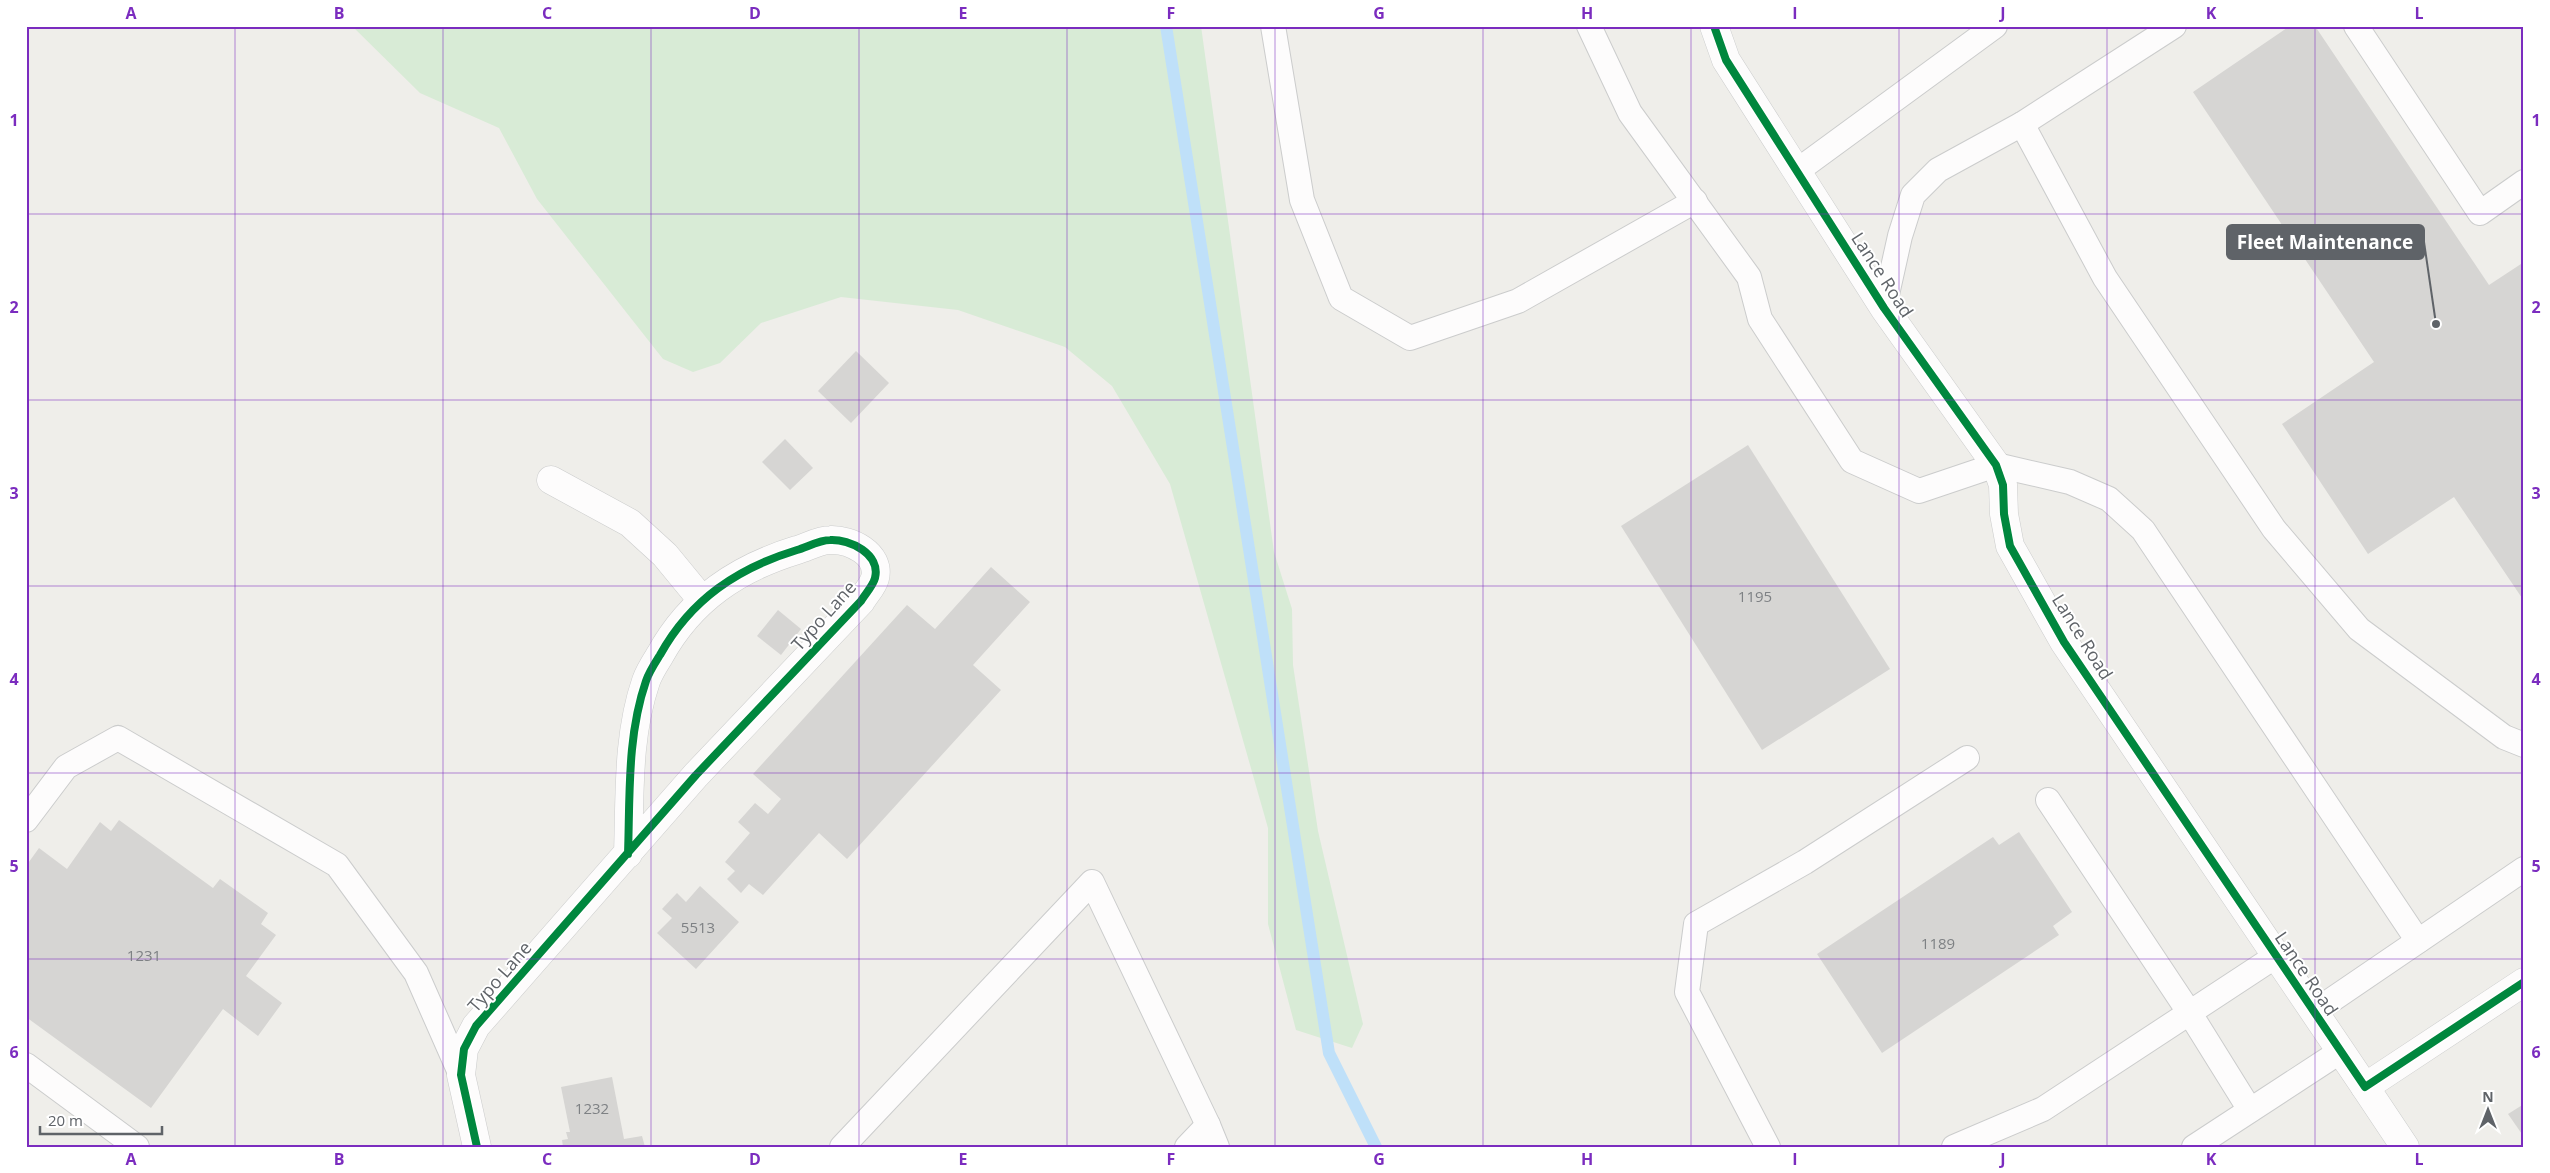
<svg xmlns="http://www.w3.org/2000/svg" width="2550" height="1173" font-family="'Open Sans',sans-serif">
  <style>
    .green { fill: #d8ebd6 }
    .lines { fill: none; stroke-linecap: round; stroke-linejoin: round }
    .stream { stroke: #bfe0f9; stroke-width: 12 }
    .building { fill: #d6d5d3 }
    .lane-casing { stroke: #cbcccc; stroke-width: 26 }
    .street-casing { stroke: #cbcccc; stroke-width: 29 }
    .lane { stroke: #fdfcfc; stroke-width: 24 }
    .street { stroke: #fdfcfc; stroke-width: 28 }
    .cycleway-casing { stroke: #fff; stroke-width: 11 }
    .cycleway { stroke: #00873e; stroke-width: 8 }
    .grid { fill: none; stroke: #7b2cbf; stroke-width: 1; stroke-opacity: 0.55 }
    .labels { text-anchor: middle; stroke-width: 4; stroke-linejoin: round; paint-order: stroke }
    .number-label { font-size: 15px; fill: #7e8184 }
    .street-label { font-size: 18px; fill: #5f6368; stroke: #fff }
    .leader { fill: none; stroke: #5f6368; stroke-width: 2 }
    .callout-dot { fill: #5f6368; stroke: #fff; stroke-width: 2 }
    .callout { fill: #5f6368; stroke: #5f6368; stroke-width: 2 }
    .callout-label { font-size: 19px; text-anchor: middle; font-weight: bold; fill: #fff }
    .neatline { fill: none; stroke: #7b2cbf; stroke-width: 2 }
    .grid-label { font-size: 16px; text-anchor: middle; font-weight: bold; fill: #7b2cbf }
  </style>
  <rect width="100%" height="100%" fill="#efeeea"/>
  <polygon class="green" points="352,26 1201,26 1274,552 1292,609 1293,665 1318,831 1363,1024 1352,1048 1296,1030 1268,924 1268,828 1170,484 1112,386 1065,347 958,310 841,297 761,323 720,363 693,372 663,359 537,199 499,128 420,93"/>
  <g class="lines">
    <polyline class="stream" points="1166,26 1329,1053 1376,1147"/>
  </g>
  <g class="building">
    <polygon points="2290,26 2315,26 2489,285 2524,262 2524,601 2454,497 2368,554 2282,424 2374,362 2193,92"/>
    <polygon points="856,351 889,383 851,423 818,391"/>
    <polygon points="785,439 813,468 790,490 762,462"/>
    <polygon points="1748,445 1890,669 1762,750 1621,526"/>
    <polygon points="991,567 1030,602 973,665 1001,690 847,859 819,833 763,895 749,884 741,893 727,879 735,871 725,862 750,833 738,822 755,803 768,814 781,799 753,774 907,605 935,629"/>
    <polygon points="778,610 801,629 781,655 757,636"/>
    <polygon points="119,820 213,888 220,879 268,913 261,924 276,935 246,976 282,1003 258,1036 223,1009 151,1108 26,1017 26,866 39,848 67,869 100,822 111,831"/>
    <polygon points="2019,832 2072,912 2053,926 2059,935 1882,1053 1817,954 1993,837 1999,845"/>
    <polygon points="700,886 739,922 696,969 657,933 672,918 662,909 677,893 686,902"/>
    <polygon points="612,1077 624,1139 642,1136 645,1147 563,1147 562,1140 568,1139 566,1132 570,1132 561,1087"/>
    <polygon points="2524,1104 2524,1137 2508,1114"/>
  </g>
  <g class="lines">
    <defs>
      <g id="lane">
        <polyline points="1273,26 1302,200 1341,298 1410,338 1518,301 1695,201"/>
        <polyline points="1589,26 1630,113 1749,277 1760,319 1852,461 1919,491 1996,465 2070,482 2109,499 2143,530 2418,941"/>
        <polyline points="2356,26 2480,213 2524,182"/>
        <polyline points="2022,124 2174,26"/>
        <polyline points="1797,171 1995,26"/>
        <polyline points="1884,308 1900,236 1913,195 1938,170 2022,124 2105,278 2274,529 2359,629 2504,737 2524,745"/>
        <polyline points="2048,800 2189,1012 2250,1110"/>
        <polyline points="26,820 66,767 118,738 337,865 416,973 461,1075"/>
        <polyline points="2314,1012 2524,869"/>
        <polyline points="26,1065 137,1147"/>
        <polyline points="842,1147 1092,882 1208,1125"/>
        <polyline points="1187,1147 1208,1125 1217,1147"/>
        <polyline points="1768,1147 1687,992 1696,924 1805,862 1967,758"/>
        <polyline points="1954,1147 2043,1109 2276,956"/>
        <polyline points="2194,1147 2341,1051"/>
      </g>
      <g id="street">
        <polyline points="1714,26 1726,60 1884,308 1996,465 2003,485 2004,514 2010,546 2064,642 2365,1087 2524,982"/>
        <polyline points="551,480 630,523 665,555 702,600"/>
        <polyline points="2365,1087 2405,1147"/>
        <path d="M477 1147 461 1075 464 1049 476 1026 696 775 861 601C865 594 873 586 875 578 881 554 850 539 830 540 820 540 807 547 797 550 738 568 691 599 660 655 655 663 649 672 646 681 627 736 630 796 628 854"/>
      </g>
    </defs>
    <use href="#lane" class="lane-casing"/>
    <use href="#street" class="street-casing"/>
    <use href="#lane" class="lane"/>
    <use href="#street" class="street"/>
    <defs>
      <g id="cycleway">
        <polyline points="1714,26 1726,60 1884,308 1996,465 2003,485 2004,514 2010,546 2064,642 2365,1087 2524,982"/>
        <path d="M477 1147 461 1075 464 1049 476 1026 696 775 861 601C865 594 873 586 875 578 881 554 850 539 830 540 820 540 807 547 797 550 738 568 691 599 660 655 655 663 649 672 646 681 627 736 630 796 628 854"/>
      </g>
    </defs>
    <use href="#cycleway" class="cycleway-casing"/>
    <use href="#cycleway" class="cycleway"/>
  </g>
  <path class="grid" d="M235 26V1147M443 26V1147M651 26V1147M859 26V1147M1067 26V1147M1275 26V1147M1483 26V1147M1691 26V1147M1899 26V1147M2107 26V1147M2315 26V1147M26 214H2524M26 400H2524M26 586H2524M26 773H2524M26 959H2524"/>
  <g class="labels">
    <g class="number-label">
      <text x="1755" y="602">1195</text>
      <text x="698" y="933">5513</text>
      <text x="1938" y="949">1189</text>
      <text x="144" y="961">1231</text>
      <text x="592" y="1114">1232</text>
    </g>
    <g class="street-label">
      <text transform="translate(1882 275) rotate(57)" y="6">Lance Road</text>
      <text transform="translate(824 616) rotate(-48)" y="6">Typo Lane</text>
      <text transform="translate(2082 637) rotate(58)" y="6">Lance Road</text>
      <text transform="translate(2306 974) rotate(56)" y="6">Lance Road</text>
      <text transform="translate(500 977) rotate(-49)" y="6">Typo Lane</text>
    </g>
  </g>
  <path class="leader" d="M2436 324L2424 242"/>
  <circle class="callout-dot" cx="2436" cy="324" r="5"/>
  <rect class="callout" x="2227" y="225" width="197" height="34" rx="5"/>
  <g class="callout-label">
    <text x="2325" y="249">Fleet Maintenance</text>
  </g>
  <rect width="2550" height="1173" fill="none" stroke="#ffffff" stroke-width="55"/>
  <g transform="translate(2488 1110)" stroke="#ffffff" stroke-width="4" paint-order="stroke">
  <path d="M0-4L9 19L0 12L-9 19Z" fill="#5f6368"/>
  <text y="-8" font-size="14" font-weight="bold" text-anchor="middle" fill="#5f6368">N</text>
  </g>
  <path d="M40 1126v8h122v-8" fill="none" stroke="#5f6368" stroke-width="2.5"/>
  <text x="48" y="1126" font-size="15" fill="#5f6368" stroke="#ffffff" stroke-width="4" paint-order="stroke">20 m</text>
  <rect x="28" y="28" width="2494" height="1118" class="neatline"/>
  <g class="grid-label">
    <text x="131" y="19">A</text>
    <text x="339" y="19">B</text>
    <text x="547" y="19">C</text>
    <text x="755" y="19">D</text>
    <text x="963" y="19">E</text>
    <text x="1171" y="19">F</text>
    <text x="1379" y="19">G</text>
    <text x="1587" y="19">H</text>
    <text x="1795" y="19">I</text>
    <text x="2003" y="19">J</text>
    <text x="2211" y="19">K</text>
    <text x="2419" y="19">L</text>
    <text x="14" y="126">1</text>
    <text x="2536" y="126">1</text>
    <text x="14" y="313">2</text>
    <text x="2536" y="313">2</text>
    <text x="14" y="499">3</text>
    <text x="2536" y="499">3</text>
    <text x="14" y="685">4</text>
    <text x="2536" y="685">4</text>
    <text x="14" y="872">5</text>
    <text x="2536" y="872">5</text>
    <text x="14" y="1058">6</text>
    <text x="2536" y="1058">6</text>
    <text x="131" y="1165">A</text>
    <text x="339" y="1165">B</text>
    <text x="547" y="1165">C</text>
    <text x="755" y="1165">D</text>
    <text x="963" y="1165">E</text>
    <text x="1171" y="1165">F</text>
    <text x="1379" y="1165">G</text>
    <text x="1587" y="1165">H</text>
    <text x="1795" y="1165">I</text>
    <text x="2003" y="1165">J</text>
    <text x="2211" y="1165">K</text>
    <text x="2419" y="1165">L</text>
  </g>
</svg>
